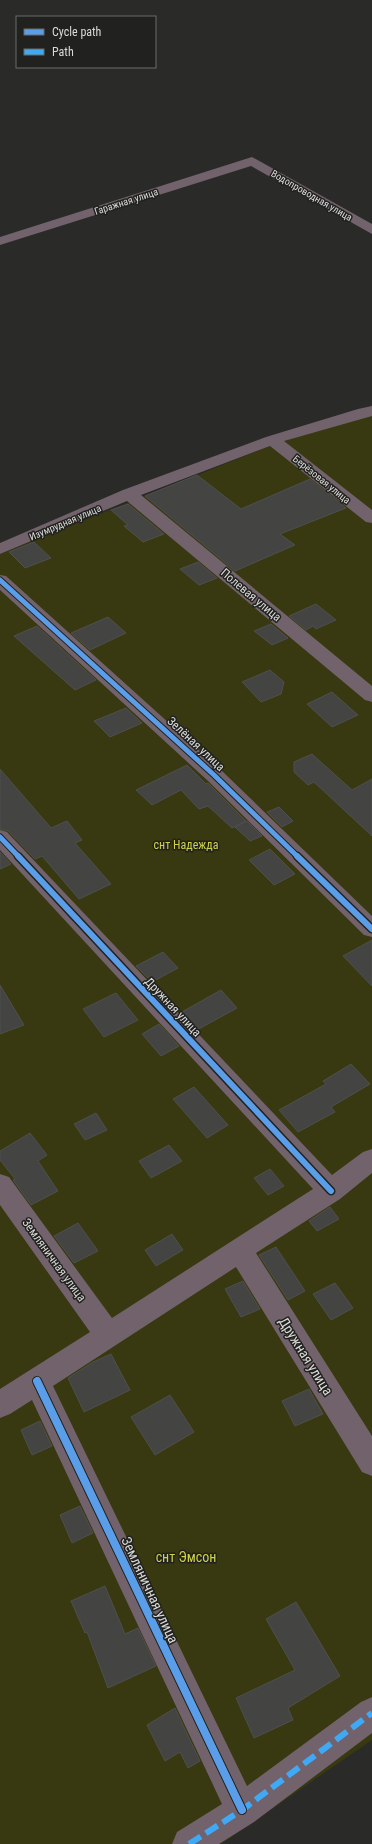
<svg xmlns="http://www.w3.org/2000/svg" width="372" height="1844" font-family="'Roboto Condensed',sans-serif">
  <style>
    .green { fill: #383811 }
    .building { fill: #444442; stroke: #4f4f4e }
    .lines { fill: none; stroke-linecap: round; stroke-linejoin: round }
    .minor { fill: #72626b; fill-rule: evenodd }
    .quiet { stroke: #3fa9f5; stroke-width: 6; stroke-dasharray: 14 6; stroke-linecap: butt }
    .cycleway-far2-casing { stroke: #21221f; stroke-width: 7 }
    .cycleway-far1-casing { stroke: #21221f; stroke-width: 9 }
    .cycleway-casing { stroke: #21221f; stroke-width: 10 }
    .cycleway-far2 { stroke: #5a9eea; stroke-width: 5 }
    .cycleway-far1 { stroke: #5a9eea; stroke-width: 6 }
    .cycleway { stroke: #5a9eea; stroke-width: 8 }
    .labels { text-anchor: middle; stroke-width: 3; stroke-linejoin: round; paint-order: stroke }
    .far-street-label { font-size: 10px; fill: #dadad8; stroke: #21221f }
    .street-label { font-size: 12px; fill: #dadad8; stroke: #21221f }
    .park-label { font-size: 12px; fill: #d0d246; stroke: #21221f }
    .near-street-label { font-size: 14px; fill: #dadad8; stroke: #21221f }
    .near-park-label { font-size: 14px; fill: #d0d246; stroke: #21221f }
  </style>
  <rect width="100%" height="100%" fill="#2a2a29"/>
  <polygon class="green" points="372,405 372,1740 221,1844 0,1844 0,554"/>
  <g class="building">
    <polygon points="197,475 241,509 310,479 346,508 280,534 295,545 235,571 145,496"/>
    <polygon points="128,504 164,534 143,542 124,526 128,525 111,510"/>
    <polygon points="34,542 51,558 25,568 9,552"/>
    <polygon points="198,562 217,578 199,585 180,569"/>
    <polygon points="316,604 336,620 316,629 313,626 306,630 289,616"/>
    <polygon points="108,617 126,633 90,650 71,633"/>
    <polygon points="271,624 288,638 272,645 254,631"/>
    <polygon points="37,626 96,680 75,690 14,636"/>
    <polygon points="270,670 284,682 281,694 261,702 242,682"/>
    <polygon points="332,692 358,715 332,727 307,704"/>
    <polygon points="126,708 142,723 110,737 94,721"/>
    <polygon points="312,754 352,790 372,779 372,836 314,782 308,785 294,772 294,762"/>
    <polygon points="187,765 206,784 208,783 246,821 232,828 208,806 199,809 181,790 152,805 136,790"/>
    <polygon points="0,769 51,828 67,821 82,840 75,843 111,884 79,899 42,856 35,859 8,831 0,829"/>
    <polygon points="279,807 293,821 282,827 267,812"/>
    <polygon points="247,821 262,836 250,841 235,827"/>
    <polygon points="270,849 295,874 274,885 249,860"/>
    <polygon points="0,852 11,864 0,869"/>
    <polygon points="372,940 372,986 343,956"/>
    <polygon points="163,952 178,968 152,982 136,966"/>
    <polygon points="0,985 24,1025 0,1034"/>
    <polygon points="221,990 237,1008 197,1030 180,1013"/>
    <polygon points="116,993 138,1020 104,1037 83,1009"/>
    <polygon points="159,1024 179,1046 161,1056 142,1034"/>
    <polygon points="351,1064 370,1084 331,1107 335,1112 298,1132 279,1110 326,1084 323,1081"/>
    <polygon points="194,1087 228,1125 207,1138 173,1099"/>
    <polygon points="96,1113 107,1130 85,1140 74,1124"/>
    <polygon points="30,1133 47,1155 38,1161 58,1191 31,1205 13,1180 15,1179 0,1160 0,1151"/>
    <polygon points="169,1145 182,1161 151,1178 139,1161"/>
    <polygon points="270,1169 284,1186 268,1195 254,1178"/>
    <polygon points="330,1207 339,1219 317,1231 309,1221"/>
    <polygon points="78,1223 98,1251 74,1263 54,1236"/>
    <polygon points="172,1234 183,1250 156,1266 145,1250"/>
    <polygon points="276,1247 305,1291 288,1300 259,1255"/>
    <polygon points="243,1281 260,1309 241,1317 225,1289"/>
    <polygon points="335,1283 353,1308 331,1320 313,1294"/>
    <polygon points="111,1354 130,1390 84,1412 68,1378 93,1362"/>
    <polygon points="309,1389 323,1414 295,1426 282,1401"/>
    <polygon points="170,1395 194,1432 155,1455 131,1417"/>
    <polygon points="40,1421 52,1446 32,1455 21,1430"/>
    <polygon points="80,1506 93,1533 72,1543 60,1515"/>
    <polygon points="105,1586 125,1634 138,1628 156,1666 108,1688 87,1632 85,1633 71,1601"/>
    <polygon points="296,1602 340,1676 288,1708 293,1720 254,1738 236,1698 295,1670 266,1619"/>
    <polygon points="175,1708 200,1761 188,1768 180,1752 165,1761 147,1725"/>
  </g>
  <g class="lines">
    <g class="minor">
      <polygon points="252,157 372,224 372,234 251,166 0,245 0,237"/>
      <polygon points="372,406 372,416 284,441 372,510 372,523 366,522 270,446 141,495 372,686 372,702 365,700 127,501 0,554 0,543 123,490 266,437 358,409"/>
      <polygon points="0,575 6,576 221,770 372,916 372,937 364,935 207,780 0,590"/>
      <polygon points="0,830 7,832 332,1175 363,1152 372,1149 372,1173 340,1199 256,1253 372,1436 372,1476 362,1472 236,1267 53,1386 247,1786 361,1702 372,1697 372,1733 254,1822 219,1844 172,1844 177,1832 222,1804 32,1400 10,1414 0,1418 0,1389 90,1332 0,1205 0,1174 9,1177 112,1318 313,1189 0,850"/>
    </g>
    <polyline class="quiet" points="189,1844 242,1810 372,1713"/>
    <defs>
      <g id="cycleway-far2">
        <polyline points="0,580 214,775 298,857"/>
        <polyline points="0,837 19,857"/>
      </g>
      <g id="cycleway-far1">
        <polyline points="18,856 331,1191"/>
        <polyline points="297,856 372,929"/>
      </g>
      <polyline id="cycleway" points="37,1381 242,1810"/>
    </defs>
    <use href="#cycleway-far2" class="cycleway-far2-casing"/>
    <use href="#cycleway-far1" class="cycleway-far1-casing"/>
    <use href="#cycleway" class="cycleway-casing"/>
    <use href="#cycleway-far2" class="cycleway-far2"/>
    <use href="#cycleway-far1" class="cycleway-far1"/>
    <use href="#cycleway" class="cycleway"/>
  </g>
  <g class="labels">
    <g class="far-street-label">
      <text transform="translate(312 195) rotate(30)" y="4">Водопроводная улица</text>
      <text transform="translate(126 201) rotate(-18)" y="4">Гаражная улица</text>
      <text transform="translate(322 479) rotate(39)" y="4">Берёзовая улица</text>
      <text transform="translate(65 522) rotate(-23)" y="4">Изумрудная улица</text>
    </g>
    <g class="street-label">
      <text transform="translate(251 595) rotate(40)" y="4">Полевая улица</text>
      <text transform="translate(196 744) rotate(43)" y="4">Зелёная улица</text>
      <text transform="translate(173 1007) rotate(47)" y="4">Дружная улица</text>
      <text transform="translate(54 1260) rotate(54)" y="4">Земляничная улица</text>
    </g>
    <g class="park-label">
      <text x="186" y="849">снт Надежда</text>
    </g>
    <g class="near-street-label">
      <text transform="translate(306 1356) rotate(58)" y="5">Дружная улица</text>
      <text transform="translate(150 1590) rotate(65)" y="5">Земляничная улица</text>
    </g>
    <g class="near-park-label">
      <text x="186" y="1562">снт Эмсон</text>
    </g>
  </g>
  <rect x="16" y="16" width="140" height="52" fill="#21221f" stroke="#6b6c69"/>
  <rect x="24" y="29" width="20" height="6" fill="#5a9eea" stroke="#6b6c69"/>
  <text x="52" y="36" font-size="12" fill="#dadad8">Cycle path</text>
  <rect x="24" y="49" width="20" height="6" fill="#3fa9f5" stroke="#6b6c69"/>
  <text x="52" y="56" font-size="12" fill="#dadad8">Path</text>
</svg>
